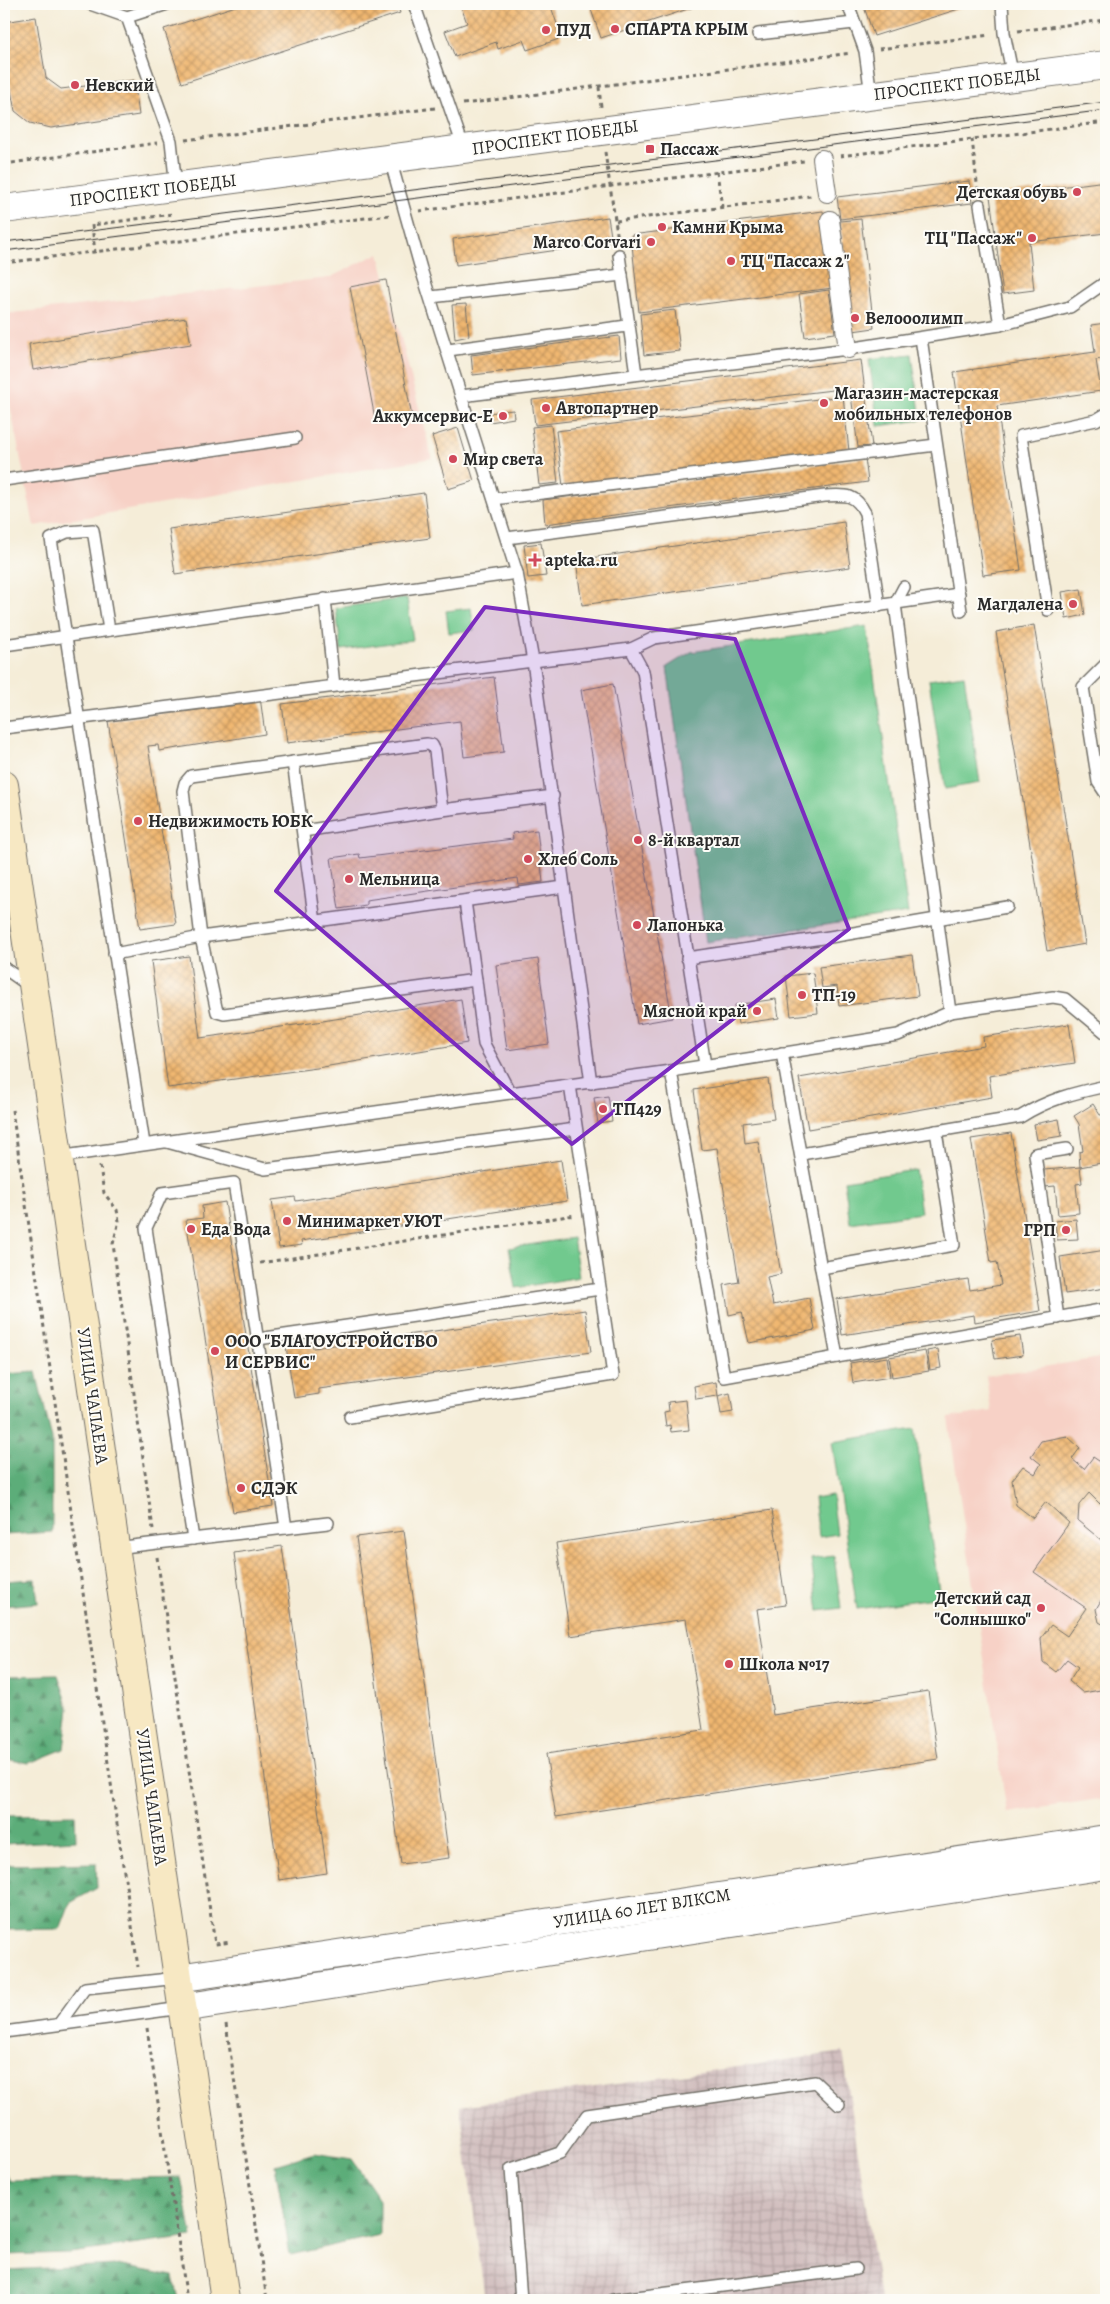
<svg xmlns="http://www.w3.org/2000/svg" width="1110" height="2304" font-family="Alegreya,serif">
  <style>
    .built { fill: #f7d1c6 }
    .industrial { fill: url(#industrial-grid) }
    .green { fill: #71c98e; stroke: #4e7a5c }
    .forest { fill: url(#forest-firs); stroke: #446c52 }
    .building { fill: url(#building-cross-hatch) }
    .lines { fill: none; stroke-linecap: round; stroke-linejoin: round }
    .service-casing { stroke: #726f68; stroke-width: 14 }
    .pedestrian-casing { stroke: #726f68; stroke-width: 20 }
    .tertiary-casing { stroke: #726f68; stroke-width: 30 }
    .secondary-casing { stroke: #726f68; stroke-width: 30 }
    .path { stroke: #726f68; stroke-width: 3; stroke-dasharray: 4 4; stroke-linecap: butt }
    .service { stroke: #fff; stroke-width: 11 }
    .pedestrian { stroke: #fff; stroke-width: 18 }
    .tertiary { stroke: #fff; stroke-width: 28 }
    .secondary { stroke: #f7e8c3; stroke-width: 28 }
    .tram { stroke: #2b2b2b; stroke-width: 1 }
    .marked { fill: #7b2cbf; fill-opacity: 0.2; stroke: #7b2cbf; stroke-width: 4; stroke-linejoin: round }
    .poi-dot { fill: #d1495b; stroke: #fdfcf7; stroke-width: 2 }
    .labels { text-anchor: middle; stroke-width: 4; stroke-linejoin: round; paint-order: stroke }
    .poi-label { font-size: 18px; font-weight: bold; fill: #2b2b2b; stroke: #fdfcf7; text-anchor: start }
    .street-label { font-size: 18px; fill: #2b2b2b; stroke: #fdfcf7 }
  </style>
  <defs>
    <pattern id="industrial-grid" width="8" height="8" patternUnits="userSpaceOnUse" patternTransform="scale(1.25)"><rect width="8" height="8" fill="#d2bfbf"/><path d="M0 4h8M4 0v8" fill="none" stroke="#b4a4a4"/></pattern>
    <pattern id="forest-firs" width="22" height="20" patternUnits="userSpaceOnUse" patternTransform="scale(1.25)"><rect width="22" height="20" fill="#5cad79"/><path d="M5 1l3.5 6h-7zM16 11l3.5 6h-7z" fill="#4c8d63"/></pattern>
    <pattern id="building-cross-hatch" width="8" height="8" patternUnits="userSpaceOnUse" patternTransform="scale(1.25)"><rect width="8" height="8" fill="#f0b771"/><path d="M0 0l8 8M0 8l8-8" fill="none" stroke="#c3955d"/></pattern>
  </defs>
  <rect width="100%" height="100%" fill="#fdfcf7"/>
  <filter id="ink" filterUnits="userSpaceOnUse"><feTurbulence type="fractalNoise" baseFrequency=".02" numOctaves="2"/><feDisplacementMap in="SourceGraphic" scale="10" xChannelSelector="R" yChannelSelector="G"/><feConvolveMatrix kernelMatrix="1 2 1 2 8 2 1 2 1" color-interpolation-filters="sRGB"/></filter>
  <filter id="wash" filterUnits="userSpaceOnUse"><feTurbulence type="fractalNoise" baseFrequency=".0096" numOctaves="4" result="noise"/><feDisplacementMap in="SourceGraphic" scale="20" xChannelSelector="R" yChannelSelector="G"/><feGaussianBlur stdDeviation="1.12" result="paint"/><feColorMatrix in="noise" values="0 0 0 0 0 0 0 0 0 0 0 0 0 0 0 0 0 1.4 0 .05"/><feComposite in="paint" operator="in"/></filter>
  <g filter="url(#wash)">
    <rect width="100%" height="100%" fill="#f5edd8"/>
    <g class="built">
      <polygon points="379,253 432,458 34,526 4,375 4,314 329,278"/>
      <polygon points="1106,1357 1106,1798 1007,1813 948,1418 991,1411 986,1376"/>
    </g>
    <polygon class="industrial" points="843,2052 880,2300 485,2300 460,2106"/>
    <g class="green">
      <polygon points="912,354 921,420 878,426 869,359"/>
      <polygon points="407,598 413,640 341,650 336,608"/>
      <polygon points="471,608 474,630 449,633 446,611"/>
      <polygon points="867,626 908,913 706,942 667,667 691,652"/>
      <polygon points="964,675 980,783 945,789 929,680"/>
      <polygon points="915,1170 921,1213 850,1223 844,1181"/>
      <polygon points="573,1238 579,1277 516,1288 509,1248"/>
      <polygon points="915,1429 940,1597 857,1609 832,1442"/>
      <polygon points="832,1495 837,1534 819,1537 814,1498"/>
      <polygon points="834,1556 841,1608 818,1611 811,1559"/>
    </g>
    <g class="forest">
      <polygon points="36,1372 52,1439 52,1532 4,1535 4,1374"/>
      <polygon points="35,1579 38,1603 4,1606 4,1581"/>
      <polygon points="58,1675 69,1708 64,1749 29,1763 4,1759 4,1676"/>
      <polygon points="75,1815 76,1840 4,1844 4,1816"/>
      <polygon points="96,1863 97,1888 70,1903 60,1929 4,1930 4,1865"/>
      <polygon points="314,2153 352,2159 380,2200 380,2235 290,2255 275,2165"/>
      <polygon points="4,2170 10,2181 181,2177 192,2237 70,2253 4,2255"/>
      <polygon points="117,2265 173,2276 178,2300 4,2300 4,2270"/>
    </g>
    <g id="blocks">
      <g class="building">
        <polygon points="242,4 397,4 400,13 182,83 164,29"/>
        <polygon points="460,4 550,4 562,38 527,50 523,40 498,49 496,42 455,57 445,31 467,23"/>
        <polygon points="589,4 703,4 601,38"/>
        <polygon points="863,4 968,4 968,6 874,36"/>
        <polygon points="36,17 46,78 61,89 134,80 139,115 51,128 30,123 15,111 4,56 4,22"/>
        <polygon points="969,181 972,203 840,219 837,197"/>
        <polygon points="1106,181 1106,233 1029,242 1034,290 1003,294 990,196"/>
        <polygon points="823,211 833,288 639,312 631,235"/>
        <polygon points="608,217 612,242 456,265 453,239"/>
        <polygon points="861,219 874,328 853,331 840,221"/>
        <polygon points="386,280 412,417 376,424 350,287"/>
        <polygon points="829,290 835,333 805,337 799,294"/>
        <polygon points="466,304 469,336 455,339 452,305"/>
        <polygon points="675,310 680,351 644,355 640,314"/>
        <polygon points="186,318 191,344 33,370 29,344"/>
        <polygon points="1106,323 1106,358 1096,360 1101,391 997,406 1021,570 983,575 954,372 1095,352 1091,325"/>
        <polygon points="619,336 621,358 473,375 471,355"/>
        <polygon points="861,360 872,446 858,447 850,388 535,425 532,400"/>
        <polygon points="843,396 849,451 563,486 556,431"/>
        <polygon points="513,410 514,418 490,422 489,413"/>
        <polygon points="551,425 558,483 539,485 532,427"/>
        <polygon points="458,428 474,481 448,489 432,436"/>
        <polygon points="865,458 868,482 545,524 543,500"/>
        <polygon points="424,493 430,538 175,574 169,529"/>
        <polygon points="844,522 850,567 582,605 576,560"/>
        <polygon points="541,543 546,576 528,578 524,545"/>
        <polygon points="1081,589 1085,615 1066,619 1062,592"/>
        <polygon points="1034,625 1085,944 1047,951 996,632"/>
        <polygon points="494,677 504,752 464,757 460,721 287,743 282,704"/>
        <polygon points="613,684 672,1018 637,1024 581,690"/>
        <polygon points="260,697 265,734 159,751 158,745 148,746 176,924 140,929 108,721"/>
        <polygon points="537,830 543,882 519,885 518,878 366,900 366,905 339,909 331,858 359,854 360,858 513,839 512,833"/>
        <polygon points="912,955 918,996 839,1006 837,986 822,988 819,967"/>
        <polygon points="189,956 200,1038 310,1023 461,999 467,1043 317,1068 168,1088 151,961"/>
        <polygon points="538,959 549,1044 507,1050 496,965"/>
        <polygon points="813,973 818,1013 791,1016 786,976"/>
        <polygon points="776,999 779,1018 738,1024 735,1005"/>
        <polygon points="1069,1024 1075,1063 989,1076 992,1097 808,1129 799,1078 984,1046 983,1037"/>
        <polygon points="768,1079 774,1119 743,1123 745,1143 758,1141 781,1274 767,1277 773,1305 809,1298 815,1330 749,1343 742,1312 729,1315 724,1285 739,1282 717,1148 702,1150 694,1090"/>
        <polygon points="608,1096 612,1121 598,1123 594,1098"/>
        <polygon points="1093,1104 1100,1115 1106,1114 1106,1162 1080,1167 1082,1183 1076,1184 1079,1213 1058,1215 1055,1186 1045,1187 1044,1170 1080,1167 1079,1152 1083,1151 1079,1124 1074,1116"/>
        <polygon points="1059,1119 1062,1136 1037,1140 1034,1124"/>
        <polygon points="1011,1133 1040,1311 975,1322 974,1315 842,1335 837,1299 968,1279 970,1290 1001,1285 997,1262 991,1263 971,1139"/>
        <polygon points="561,1160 567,1201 301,1241 302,1245 279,1248 272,1200 295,1197 296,1201"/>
        <polygon points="225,1202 273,1506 233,1512 186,1220 203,1218 202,1206"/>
        <polygon points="1076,1219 1078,1239 1057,1240 1055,1221"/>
        <polygon points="1106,1250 1106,1288 1065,1294 1060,1257"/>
        <polygon points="585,1310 591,1352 319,1389 319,1394 294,1398 286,1346 312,1342 313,1348"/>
        <polygon points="1020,1336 1023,1355 995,1359 992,1340"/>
        <polygon points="938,1349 941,1368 930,1370 927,1351"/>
        <polygon points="925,1351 929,1371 892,1377 889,1357"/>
        <polygon points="887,1357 890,1377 853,1383 850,1363"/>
        <polygon points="716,1382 718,1396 696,1399 694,1386"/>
        <polygon points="730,1393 733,1412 721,1414 718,1396"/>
        <polygon points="686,1400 689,1430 671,1432 670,1425 666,1426 664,1412 669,1411 668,1402"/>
        <polygon points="1067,1436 1080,1448 1072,1459 1084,1469 1093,1457 1105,1465 1106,1470 1106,1495 1100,1504 1089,1493 1079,1505 1078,1521 1106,1544 1106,1592 1096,1609 1099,1622 1106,1626 1106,1662 1104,1665 1106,1666 1106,1689 1083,1693 1069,1681 1078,1667 1067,1659 1056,1672 1043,1662 1041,1638 1051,1625 1067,1636 1086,1608 1034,1572 1069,1523 1046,1502 1033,1518 1016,1505 1012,1480 1023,1466 1035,1474 1041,1464 1031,1456 1041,1441"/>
        <polygon points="772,1510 786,1605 757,1609 773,1715 928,1691 938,1759 556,1817 546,1754 703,1730 686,1619 570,1636 556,1543"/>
        <polygon points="404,1531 449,1858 401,1864 356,1537"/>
        <polygon points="282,1546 327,1873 279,1880 234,1553"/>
      </g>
    </g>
  </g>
  <g filter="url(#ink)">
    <use href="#blocks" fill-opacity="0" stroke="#726f68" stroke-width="1"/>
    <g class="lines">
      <defs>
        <g id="service">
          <polyline points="90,4 127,17 171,141 176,187"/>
          <polyline points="414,4 464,149"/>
          <polyline points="848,4 865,51 871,95"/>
          <polyline points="1002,4 1004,33 1013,77"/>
          <polyline points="127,17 167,4"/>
          <polyline points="758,34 854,23"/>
          <polyline points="390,159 421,269 461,396"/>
          <polyline points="619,255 636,374"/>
          <polyline points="431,297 622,275"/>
          <polyline points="1000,325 1070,307 1106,282"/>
          <polyline points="921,338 961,611"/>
          <polyline points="448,350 627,326"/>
          <polyline points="4,480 295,438"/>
          <polyline points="494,499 936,445"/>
          <path d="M507 538 825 496C846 495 855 493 865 513L879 606"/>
          <polyline points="904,587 895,604 950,1012"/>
          <polyline points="325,599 334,686"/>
          <polyline points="1048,610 1021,436 1096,420 1106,414"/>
          <polyline points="109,630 93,530 67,532 51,539 144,1144"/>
          <polyline points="4,645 517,573"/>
          <polyline points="631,649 654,638 959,594"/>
          <polyline points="1106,664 1083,687 1098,782 1106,794"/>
          <polyline points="4,728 533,661 591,1083"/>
          <polyline points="293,762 315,922"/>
          <polyline points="553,796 442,810 435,751 432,745 427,744 191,776 185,783 183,791 201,937 217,1012 224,1014 476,980 484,1044 510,1093 671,1071 898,1035 950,1012 1053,997 1065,999 1106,1033"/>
          <polyline points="303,831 442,810"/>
          <polyline points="465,901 476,980"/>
          <polyline points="114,954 201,937 564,887"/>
          <polyline points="687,958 836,936 1007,907"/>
          <polyline points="4,968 31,987"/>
          <polyline points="782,1053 837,1357"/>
          <polyline points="705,1065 643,671 631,649 533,661 517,573 461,396 848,349 1000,325 980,205"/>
          <polyline points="671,1071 724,1377 1106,1309"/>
          <polyline points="167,1142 265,1169 576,1129"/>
          <path d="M801 1154 1020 1117C1049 1099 1073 1093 1106 1086"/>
          <polyline points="58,1157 510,1093"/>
          <polyline points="821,1268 954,1245 936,1131"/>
          <polyline points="1058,1318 1035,1154 1067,1149"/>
          <polyline points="258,1339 600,1289"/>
          <polyline points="350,1417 613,1375 570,1085"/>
          <polyline points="193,1539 146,1228 162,1193 234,1183 286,1528"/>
          <polyline points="115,1548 328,1523"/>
          <polyline points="59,2024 85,1988 178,1978"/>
          <polyline points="4,2032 182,2008"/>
          <polyline points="521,2300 511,2169 560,2153 587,2115 815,2082 839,2105"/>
          <polyline points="613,2300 856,2269"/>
        </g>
        <g id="pedestrian">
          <polyline points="822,159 827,193"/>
          <polyline points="830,220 848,349"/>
        </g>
        <g id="tertiary">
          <polyline points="4,209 1106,65"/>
          <polyline points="178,1978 1106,1839"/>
          <polyline points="182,2008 1106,1865"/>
        </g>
        <polyline id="secondary" points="4,785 225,2300"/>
      </defs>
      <use href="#service" class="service-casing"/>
      <use href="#pedestrian" class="pedestrian-casing"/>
      <use href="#tertiary" class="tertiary-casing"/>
      <use href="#secondary" class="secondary-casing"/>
      <g class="path">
        <polyline points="1018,31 1106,20"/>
        <polyline points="879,49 990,35"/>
        <polyline points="599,87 601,107"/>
        <polyline points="463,104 851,53"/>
        <polyline points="972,139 978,192"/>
        <polyline points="185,140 435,108"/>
        <polyline points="605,152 618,240"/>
        <polyline points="840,156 1106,122"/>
        <polyline points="4,164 157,143"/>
        <polyline points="717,172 722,207"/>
        <polyline points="419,211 804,161"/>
        <polyline points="616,221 811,196"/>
        <polyline points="95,253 92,225 173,214"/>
        <polyline points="4,263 390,215"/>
        <polyline points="12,1110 138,1967"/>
        <polyline points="100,1166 104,1193 117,1210 119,1221 113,1244 153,1529"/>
        <polyline points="260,1263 575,1215"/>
        <polyline points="157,1557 215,1944 231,1942"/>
        <polyline points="226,2024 267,2300"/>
        <polyline points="147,2028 187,2300"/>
      </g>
      <use href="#service" class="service"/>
      <use href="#pedestrian" class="pedestrian"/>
      <use href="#tertiary" class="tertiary"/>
      <use href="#secondary" class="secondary"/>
      <g class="tram">
        <polyline points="4,242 1106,102"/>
        <polyline points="4,251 1106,110"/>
      </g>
    </g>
  </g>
  <path class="marked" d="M485 607 735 639 849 929 572 1144 276 891Z"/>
  <g class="poi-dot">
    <circle cx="615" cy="29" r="5"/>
    <circle cx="546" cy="30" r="5"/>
    <circle cx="75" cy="85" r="5"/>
    <rect x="645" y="144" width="10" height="10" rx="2.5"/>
    <circle cx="1077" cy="192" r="5"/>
    <circle cx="662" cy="227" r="5"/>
    <circle cx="1032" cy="238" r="5"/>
    <circle cx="651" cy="242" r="5"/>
    <circle cx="731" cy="261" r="5"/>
    <circle cx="855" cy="318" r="5"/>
    <circle cx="824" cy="403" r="5"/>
    <circle cx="546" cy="408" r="5"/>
    <circle cx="503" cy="416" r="5"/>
    <circle cx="453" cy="459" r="5"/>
    <path d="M532.5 552.5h5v5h5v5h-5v5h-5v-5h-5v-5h5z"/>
    <circle cx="1073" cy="604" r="5"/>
    <circle cx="138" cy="821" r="5"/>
    <circle cx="638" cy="840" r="5"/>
    <circle cx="528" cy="859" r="5"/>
    <circle cx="349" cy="879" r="5"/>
    <circle cx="637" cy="925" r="5"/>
    <circle cx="802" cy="995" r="5"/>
    <circle cx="757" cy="1011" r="5"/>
    <circle cx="603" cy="1109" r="5"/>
    <circle cx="287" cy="1221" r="5"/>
    <circle cx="191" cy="1229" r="5"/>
    <circle cx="1066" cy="1230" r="5"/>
    <circle cx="215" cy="1351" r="5"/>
    <circle cx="241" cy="1488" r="5"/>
    <circle cx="1041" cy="1608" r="5"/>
    <circle cx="729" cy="1664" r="5"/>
  </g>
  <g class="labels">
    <g class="poi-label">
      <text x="625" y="35">СПАРТА КРЫМ</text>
      <text x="556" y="36">ПУД</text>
      <text x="85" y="91">Невский</text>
      <text x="660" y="155">Пассаж</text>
      <text x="1067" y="198" text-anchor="end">Детская обувь</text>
      <text x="672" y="233">Камни Крыма</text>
      <text x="1022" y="244" text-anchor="end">ТЦ "Пассаж"</text>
      <text x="641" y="248" text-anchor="end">Marco Corvari</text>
      <text x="741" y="267">ТЦ "Пассаж 2"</text>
      <text x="865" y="324">Велооолимп</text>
      <text x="834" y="399">Магазин-мастерская<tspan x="834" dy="21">мобильных телефонов</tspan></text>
      <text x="556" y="414">Автопартнер</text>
      <text x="493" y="422" text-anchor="end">Аккумсервис-Е</text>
      <text x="463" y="465">Мир света</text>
      <text x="545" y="566">apteka.ru</text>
      <text x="1063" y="610" text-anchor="end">Магдалена</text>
      <text x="148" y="827">Недвижимость ЮБК</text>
      <text x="648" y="846">8-й квартал</text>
      <text x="538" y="865">Хлеб Соль</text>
      <text x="359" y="885">Мельница</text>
      <text x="647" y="931">Лапонька</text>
      <text x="812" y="1001">ТП-19</text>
      <text x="747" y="1017" text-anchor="end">Мясной край</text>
      <text x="613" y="1115">ТП429</text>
      <text x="297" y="1227">Минимаркет УЮТ</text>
      <text x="201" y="1235">Еда Вода</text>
      <text x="1056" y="1236" text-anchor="end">ГРП</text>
      <text x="225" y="1347">ООО "БЛАГОУСТРОЙСТВО<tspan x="225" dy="21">И СЕРВИС"</tspan></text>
      <text x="251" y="1494">СДЭК</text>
      <text x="1031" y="1604" text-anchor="end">Детский сад<tspan x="1031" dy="21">"Солнышко"</tspan></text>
      <text x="739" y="1670">Школа №17</text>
    </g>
    <g class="street-label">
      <text transform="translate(957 84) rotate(-7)" y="6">ПРОСПЕКТ ПОБЕДЫ</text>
      <text transform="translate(555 137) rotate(-8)" y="6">ПРОСПЕКТ ПОБЕДЫ</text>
      <text transform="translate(153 190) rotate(-7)" y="6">ПРОСПЕКТ ПОБЕДЫ</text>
      <text transform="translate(93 1396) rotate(82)" y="6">УЛИЦА ЧАПАЕВА</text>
      <text transform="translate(152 1797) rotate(82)" y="6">УЛИЦА ЧАПАЕВА</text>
      <text transform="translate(642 1908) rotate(-9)" y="6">УЛИЦА 60 ЛЕТ ВЛКСМ</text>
    </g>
  </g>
  <rect width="1110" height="2304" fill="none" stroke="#fdfcf7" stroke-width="20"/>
</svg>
